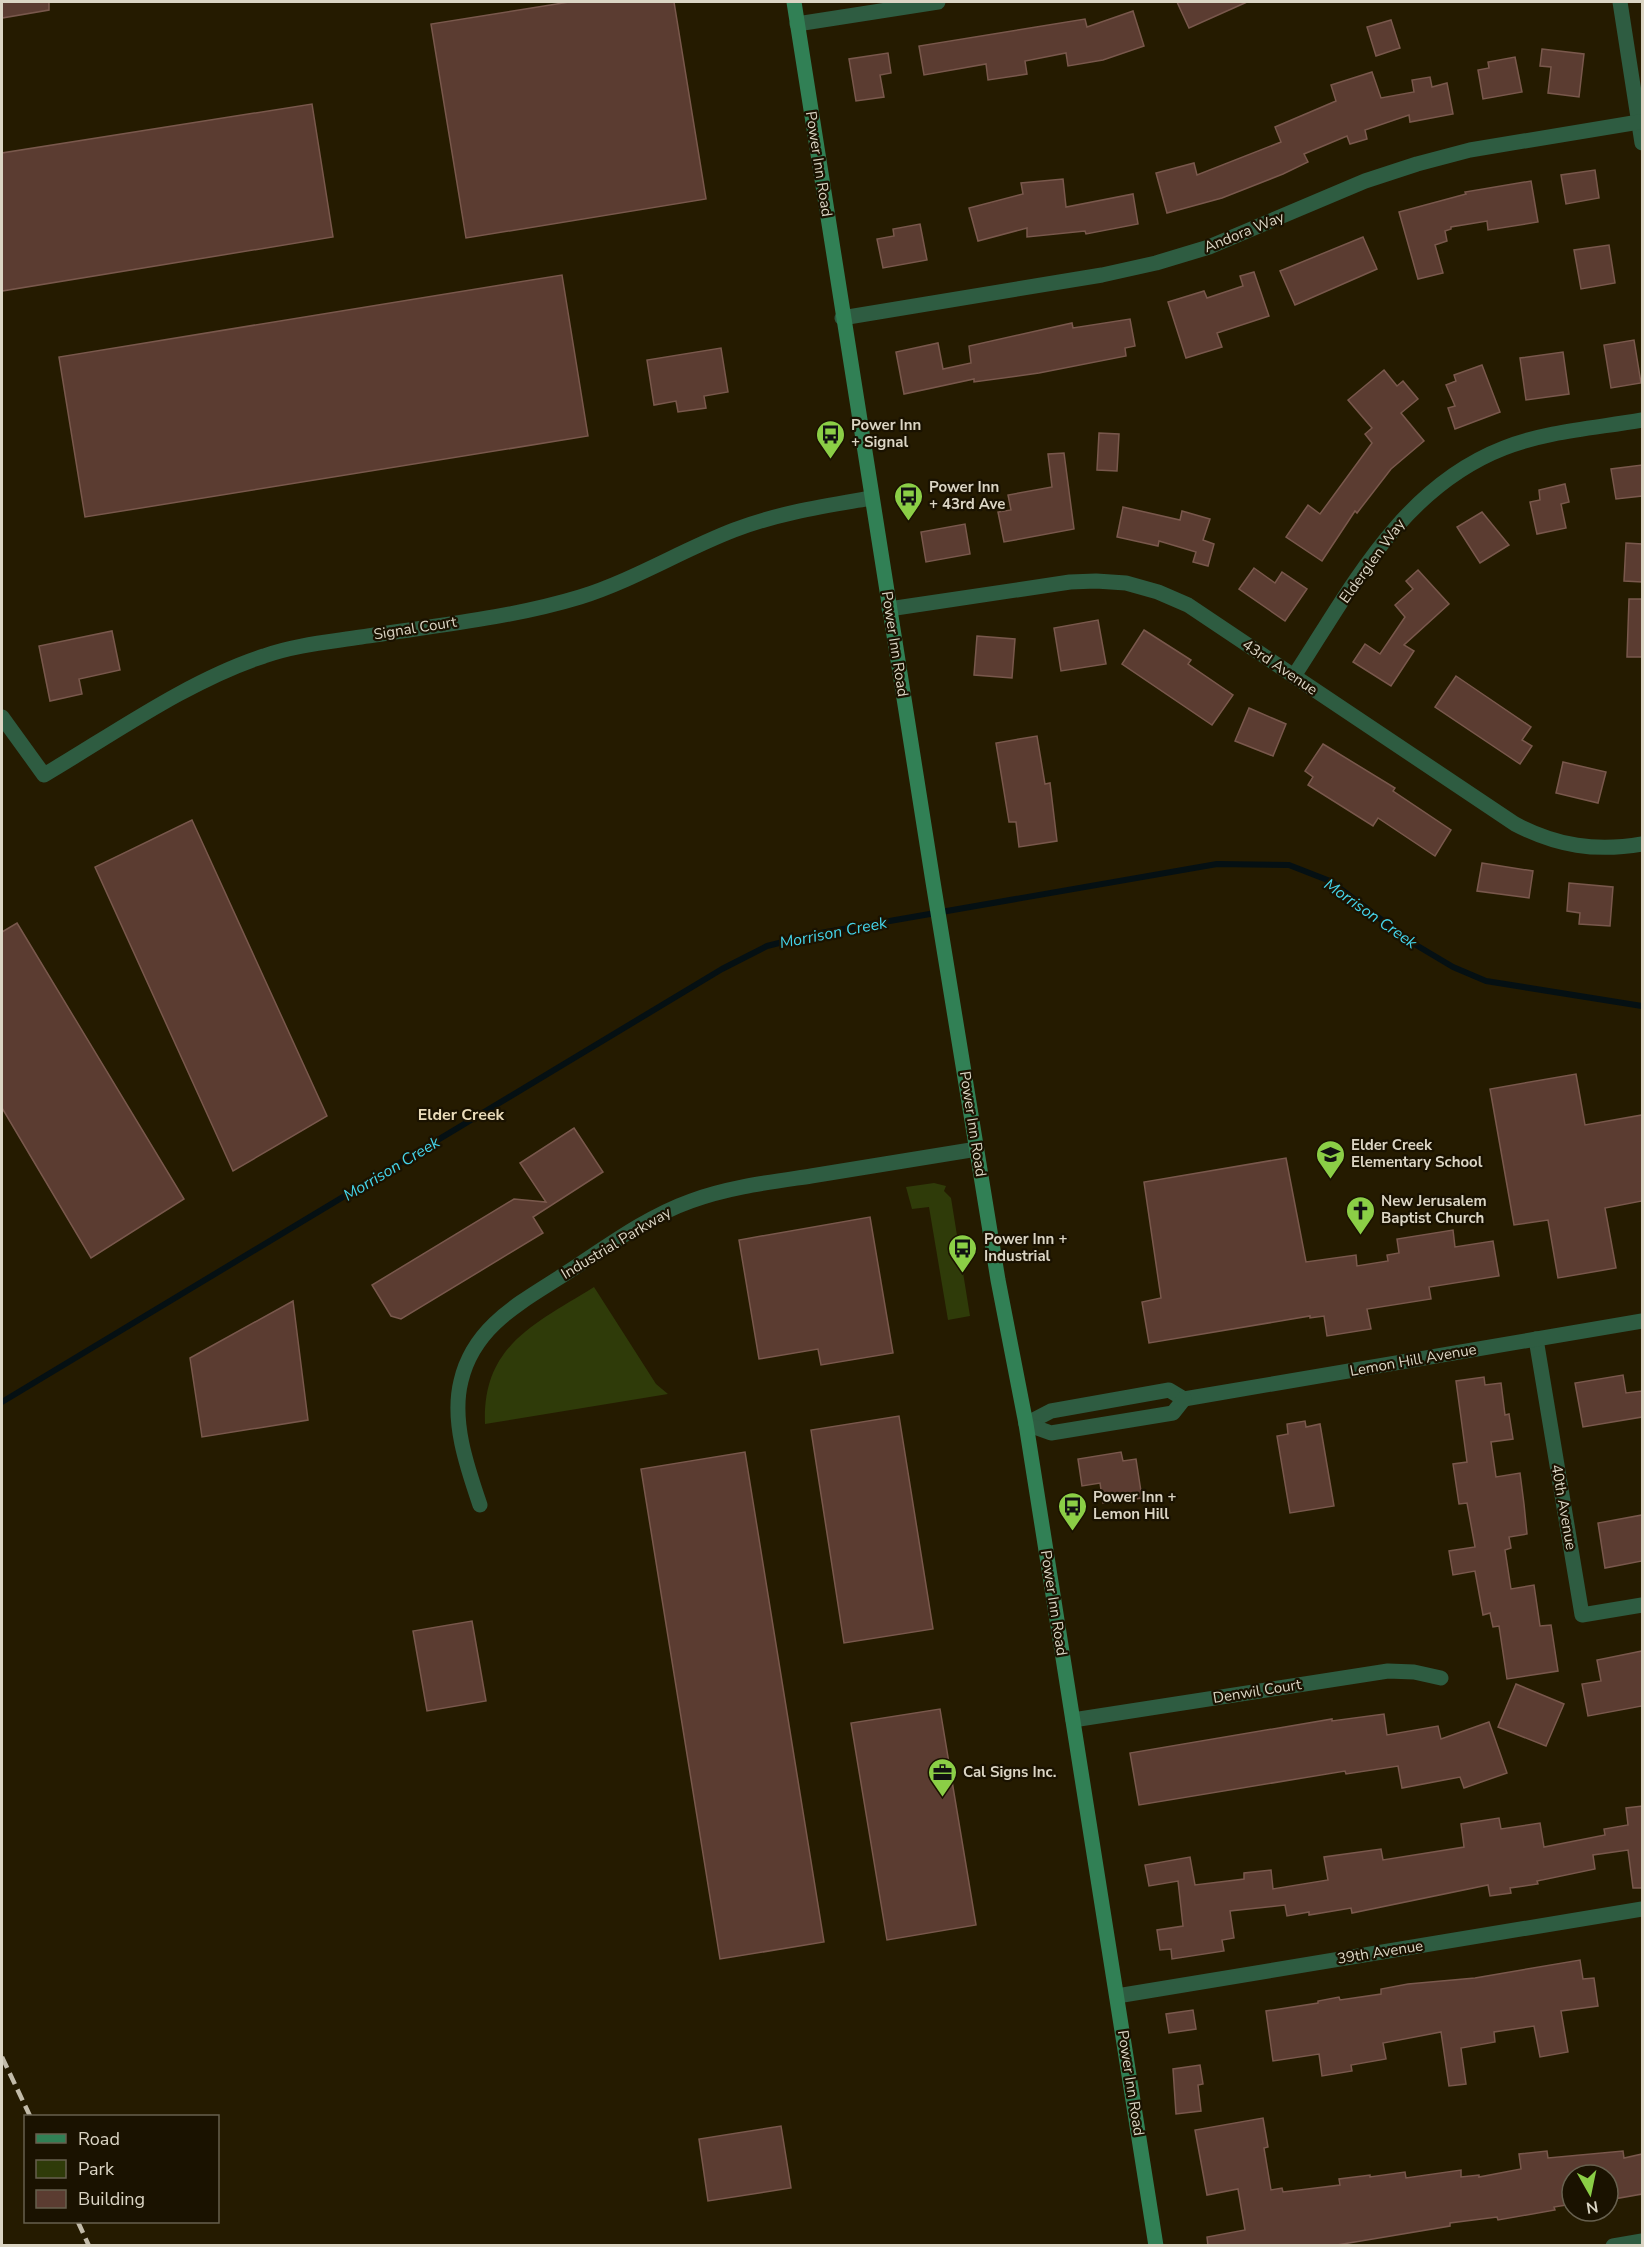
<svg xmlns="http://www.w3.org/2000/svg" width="1644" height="2247" font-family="'Nunito Sans',sans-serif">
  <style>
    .green { fill: #2f3b09 }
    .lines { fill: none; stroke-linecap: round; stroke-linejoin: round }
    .stream { stroke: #051013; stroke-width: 6 }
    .building { fill: #5b3c31; stroke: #79584c; stroke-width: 1.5 }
    .minor { stroke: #2e5c41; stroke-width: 15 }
    .tertiary { stroke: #2e5c41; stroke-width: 15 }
    .secondary { stroke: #318055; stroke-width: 15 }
    .rail { stroke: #c2bba9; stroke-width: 4.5; stroke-dasharray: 12 6; stroke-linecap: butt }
    .labels { text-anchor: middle; stroke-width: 4.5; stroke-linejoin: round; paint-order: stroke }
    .street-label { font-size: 15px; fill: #dbd5c4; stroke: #1a1200 }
    .poi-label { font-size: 15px; font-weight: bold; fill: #dbd5c4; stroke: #1a1200; text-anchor: start }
    .water-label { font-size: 16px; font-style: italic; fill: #45d4ea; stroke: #1a1200 }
    .neighbourhood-label { font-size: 16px; font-weight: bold; fill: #eadcba; stroke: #1a1200 }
  </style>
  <rect width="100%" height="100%" fill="#251b00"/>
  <g class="green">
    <polygon points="934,1183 946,1186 944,1191 951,1198 970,1316 948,1320 929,1207 912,1209 906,1187"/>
    <path d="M594 1287 656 1384 668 1394 485 1424C482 1345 535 1324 594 1287Z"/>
  </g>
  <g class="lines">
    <polyline class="stream" points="2,1402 722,969 767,946 815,934 1217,864 1289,865 1330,881 1411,942 1453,967 1486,981 1642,1006"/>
  </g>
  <g class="building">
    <polygon points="2,2 49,2 49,10 2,18"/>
    <polygon points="569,2 674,2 706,199 466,238 431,24"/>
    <polygon points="1177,2 1247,2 1189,28"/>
    <polygon points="1133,11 1144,46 1103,60 1068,66 1066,53 1025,61 1027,74 988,80 986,64 924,75 919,46 1085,19 1087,27"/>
    <polygon points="1391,20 1400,48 1376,56 1367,27"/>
    <polygon points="1542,49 1584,54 1579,97 1548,93 1551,67 1540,66"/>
    <polygon points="888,53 891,73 880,75 884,97 856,101 849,59"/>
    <polygon points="1515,57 1522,92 1483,99 1478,70 1489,68 1488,62"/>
    <polygon points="1372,72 1381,98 1414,92 1412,80 1430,77 1432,87 1447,83 1453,114 1410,122 1409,115 1365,130 1367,139 1350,144 1347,136 1304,154 1308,162 1283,174 1222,198 1167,213 1156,173 1194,163 1197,175 1281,142 1275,127 1336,101 1331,85"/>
    <polygon points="312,104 333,237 2,291 2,153"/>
    <polygon points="1595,170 1599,198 1566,204 1561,175"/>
    <polygon points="1063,179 1066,207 1133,194 1138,224 1086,234 1085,231 1027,237 1027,228 978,241 969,208 1023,194 1021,183"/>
    <polygon points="1531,181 1538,222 1488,230 1487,221 1451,227 1451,229 1445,231 1447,241 1435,245 1443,273 1418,279 1399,212 1466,194 1465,192"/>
    <polygon points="920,224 927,260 883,268 877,239 894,236 893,229"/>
    <polygon points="1363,237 1377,269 1295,305 1280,271"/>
    <polygon points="1609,245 1615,283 1581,289 1574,250"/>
    <polygon points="1254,272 1269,316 1217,333 1222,347 1186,358 1168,302 1204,291 1207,298 1243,286 1240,276"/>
    <polygon points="562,275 588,436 85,517 59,357"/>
    <polygon points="1130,319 1135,346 1125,348 1126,356 1039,373 974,382 974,379 904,394 896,352 938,343 943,369 971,363 969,346 1072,323 1073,328"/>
    <polygon points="1634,340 1641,383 1611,388 1604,345"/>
    <polygon points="721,348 728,392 704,396 706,408 678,412 676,401 654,405 647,360"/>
    <polygon points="1563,352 1569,394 1526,400 1520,358"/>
    <polygon points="1482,365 1500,412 1455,429 1448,408 1455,406 1446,385 1456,381 1454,375"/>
    <polygon points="1384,370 1397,386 1403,381 1418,399 1401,413 1424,441 1391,469 1357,513 1355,511 1322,561 1286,537 1308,505 1320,514 1372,443 1365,434 1372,428 1348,400"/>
    <polygon points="1099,433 1119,434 1117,471 1097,470"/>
    <polygon points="1064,453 1074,529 1004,542 998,512 1011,510 1008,495 1052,487 1048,454"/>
    <polygon points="1642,465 1642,496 1616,499 1611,469"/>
    <polygon points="1565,484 1569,502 1561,504 1566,528 1537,534 1530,502 1540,500 1539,490"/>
    <polygon points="1123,507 1180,520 1182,511 1210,519 1203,540 1214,544 1208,566 1193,562 1196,552 1159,541 1158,546 1117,537"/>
    <polygon points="1482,512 1509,545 1480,563 1457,527"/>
    <polygon points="965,524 970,554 926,562 921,532"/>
    <polygon points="1626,543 1642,544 1642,582 1624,581"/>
    <polygon points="1254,568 1275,583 1282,572 1307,589 1285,621 1239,589"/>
    <polygon points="1418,570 1449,604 1404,645 1414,651 1391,686 1353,662 1365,644 1380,654 1405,617 1395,605 1413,589 1406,581"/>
    <polygon points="1629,599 1642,599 1642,657 1627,657"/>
    <polygon points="1098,620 1106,664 1061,671 1054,628"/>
    <polygon points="1144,630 1191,660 1188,664 1233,695 1212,725 1122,664"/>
    <polygon points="112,631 120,670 79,679 82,694 50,701 39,646"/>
    <polygon points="977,636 1015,639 1012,678 974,675"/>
    <polygon points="1456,676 1531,727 1522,740 1532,746 1520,764 1435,707"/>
    <polygon points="1249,708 1286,724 1273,756 1235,741"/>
    <polygon points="1037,736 1045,784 1050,783 1057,841 1019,847 1016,822 1009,822 996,743"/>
    <polygon points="1323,744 1395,788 1393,791 1451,830 1435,856 1378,818 1373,826 1308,785 1313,777 1305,771"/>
    <polygon points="1563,762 1606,772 1598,803 1556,793"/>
    <polygon points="192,820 327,1116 233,1171 95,867"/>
    <polygon points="1482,863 1533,871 1529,898 1477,891"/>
    <polygon points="1569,883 1613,887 1610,926 1579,924 1580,913 1567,911"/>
    <polygon points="17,923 184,1199 91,1258 2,1108 2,932"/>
    <polygon points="1576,1074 1585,1125 1642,1115 1642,1201 1605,1208 1616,1268 1558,1278 1548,1220 1514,1225 1490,1089"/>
    <polygon points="574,1128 603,1172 533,1217 543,1233 401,1319 391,1316 372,1285 514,1199 546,1202 520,1163"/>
    <polygon points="1286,1158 1306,1262 1356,1255 1357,1266 1388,1261 1387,1255 1399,1253 1397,1239 1453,1230 1455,1247 1493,1241 1499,1276 1429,1287 1431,1299 1367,1309 1371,1329 1327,1336 1324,1316 1310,1318 1310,1316 1149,1343 1142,1302 1161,1298 1144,1182"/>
    <polygon points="870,1217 893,1353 821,1365 818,1349 759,1359 739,1240"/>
    <polygon points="293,1301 308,1420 202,1437 190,1358"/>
    <polygon points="1623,1375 1626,1393 1642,1391 1642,1417 1583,1427 1575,1383"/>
    <polygon points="1484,1377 1485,1385 1501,1383 1505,1415 1509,1414 1513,1439 1491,1442 1496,1477 1520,1473 1524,1504 1527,1534 1509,1537 1511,1548 1505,1550 1511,1589 1534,1585 1540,1626 1551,1625 1558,1671 1507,1679 1499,1626 1493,1627 1490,1613 1483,1615 1475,1571 1453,1575 1449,1551 1475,1547 1467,1503 1459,1504 1453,1464 1467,1462 1456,1381"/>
    <polygon points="899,1416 933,1629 844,1643 811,1430"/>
    <polygon points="1305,1421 1306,1427 1320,1424 1334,1506 1290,1513 1277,1436 1288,1434 1287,1424"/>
    <polygon points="745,1452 824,1942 720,1959 641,1469"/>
    <polygon points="1121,1452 1123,1461 1136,1459 1142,1498 1103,1503 1100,1483 1082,1486 1078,1459"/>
    <polygon points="1642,1515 1642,1561 1605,1568 1598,1523"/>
    <polygon points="472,1621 486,1701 427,1711 413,1631"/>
    <polygon points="1642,1651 1642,1706 1588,1716 1582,1684 1601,1681 1597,1660"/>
    <polygon points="1516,1684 1564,1704 1546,1746 1498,1727"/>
    <polygon points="940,1709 976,1925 887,1940 851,1723"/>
    <polygon points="1384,1714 1387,1735 1438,1726 1441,1739 1489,1722 1507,1773 1464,1788 1460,1777 1402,1788 1398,1766 1346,1774 1345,1771 1139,1805 1130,1753 1332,1719 1332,1721"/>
    <polygon points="1642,1806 1642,1888 1633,1888 1628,1850 1593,1855 1595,1869 1537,1881 1538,1884 1510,1888 1511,1893 1490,1896 1488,1885 1352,1913 1351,1908 1309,1915 1309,1912 1287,1916 1285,1905 1230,1911 1234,1938 1222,1940 1224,1951 1172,1959 1171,1949 1160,1950 1157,1930 1183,1926 1178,1881 1149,1886 1145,1865 1190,1857 1195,1885 1244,1879 1244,1873 1271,1870 1273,1889 1328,1880 1324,1857 1381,1849 1383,1860 1464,1847 1461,1824 1499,1818 1501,1829 1540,1823 1544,1847 1605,1835 1604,1829 1628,1825 1626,1808"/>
    <polygon points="1580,1960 1583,1979 1594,1978 1598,2006 1561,2011 1568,2052 1540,2057 1534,2026 1494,2032 1495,2042 1461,2048 1466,2084 1449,2086 1441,2032 1383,2043 1386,2059 1351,2065 1352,2071 1322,2076 1319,2054 1273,2061 1266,2011 1318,2003 1318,2001 1339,1997 1340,2000 1381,1994 1381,1989 1408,1984 1475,1978"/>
    <polygon points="1193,2010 1196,2029 1169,2033 1166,2014"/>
    <polygon points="1200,2065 1203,2084 1198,2085 1201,2111 1176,2114 1173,2069"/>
    <polygon points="1263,2118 1268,2147 1264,2148 1271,2190 1282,2188 1283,2192 1340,2185 1339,2179 1370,2175 1370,2177 1405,2172 1406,2178 1461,2170 1461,2177 1479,2175 1479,2177 1521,2169 1519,2154 1547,2151 1548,2158 1623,2151 1624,2158 1642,2154 1642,2194 1608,2200 1608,2175 1572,2175 1572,2204 1554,2207 1555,2210 1498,2220 1497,2217 1450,2223 1450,2226 1331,2246 1208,2246 1207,2237 1245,2230 1238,2189 1207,2195 1195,2130"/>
    <polygon points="781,2126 791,2188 708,2201 699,2139"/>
  </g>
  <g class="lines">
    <g class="minor">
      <polyline points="1620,2 1642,143"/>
      <polyline points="797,24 938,2"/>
      <polyline points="842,318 1102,275 1156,263 1209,247 1365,181 1417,164 1470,150 1639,122"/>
      <path d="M889 609 1070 582 1096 581 1126 583 1158 592 1188 605 1515 824C1557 846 1596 852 1642 844"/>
      <path d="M1294 676C1351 589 1401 488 1504 448 1547 431 1597 428 1642 420"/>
      <path d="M2 717 44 775C112 735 189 680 264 656 295 645 329 642 361 637 433 626 511 618 580 597 634 580 682 550 734 530 778 513 825 506 871 498"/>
      <polyline points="1536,1339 1582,1615 1642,1605"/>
      <path d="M480 1505C467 1467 451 1421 461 1381 473 1329 516 1305 557 1279 600 1252 643 1218 691 1201 729 1187 771 1182 811 1176 866 1167 922 1158 977 1149"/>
      <polyline points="1073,1720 1388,1671 1414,1672 1441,1678"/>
      <polyline points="1117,1996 1642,1909"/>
      <polyline points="1613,2246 1642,2241"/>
    </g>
    <g class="tertiary">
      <polyline points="1026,1424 1051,1411 1169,1390 1184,1399 1642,1321"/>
      <polyline points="1026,1424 1051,1433 1173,1413 1184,1399"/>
    </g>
    <polyline class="secondary" points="794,2 933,882 998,1280 1026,1424 1156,2246"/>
    <g class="rail">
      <polyline points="2,2057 30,2116"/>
      <polyline points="78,2222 89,2246"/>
    </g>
  </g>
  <defs>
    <symbol id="bus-pin" viewBox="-11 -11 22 30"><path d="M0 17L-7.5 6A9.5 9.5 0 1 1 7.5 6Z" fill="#8bce46" stroke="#1a1200"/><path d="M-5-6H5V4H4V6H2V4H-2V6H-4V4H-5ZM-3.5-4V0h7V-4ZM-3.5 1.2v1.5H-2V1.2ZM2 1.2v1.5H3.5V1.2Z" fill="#111"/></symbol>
    <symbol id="school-pin" viewBox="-11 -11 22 30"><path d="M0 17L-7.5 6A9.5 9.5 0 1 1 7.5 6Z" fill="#8bce46" stroke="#1a1200"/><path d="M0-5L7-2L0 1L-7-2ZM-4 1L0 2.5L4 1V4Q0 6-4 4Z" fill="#111"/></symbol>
    <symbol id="church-pin" viewBox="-11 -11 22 30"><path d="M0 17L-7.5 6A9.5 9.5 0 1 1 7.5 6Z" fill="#8bce46" stroke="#1a1200"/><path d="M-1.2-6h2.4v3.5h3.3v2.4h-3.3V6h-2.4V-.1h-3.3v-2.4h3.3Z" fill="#111"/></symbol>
    <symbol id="office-pin" viewBox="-11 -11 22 30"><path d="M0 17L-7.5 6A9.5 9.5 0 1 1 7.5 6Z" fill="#8bce46" stroke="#1a1200"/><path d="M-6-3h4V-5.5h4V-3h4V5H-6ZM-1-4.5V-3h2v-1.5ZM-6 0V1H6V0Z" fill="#111"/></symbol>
  </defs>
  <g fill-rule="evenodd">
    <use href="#bus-pin" x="814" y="418" width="33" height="45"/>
    <use href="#bus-pin" x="892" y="480" width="33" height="45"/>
    <use href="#school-pin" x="1314" y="1138" width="33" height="45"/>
    <use href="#church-pin" x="1344" y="1194" width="33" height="45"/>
    <use href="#bus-pin" x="946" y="1232" width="33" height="45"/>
    <use href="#bus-pin" x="1056" y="1490" width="33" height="45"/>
    <use href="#office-pin" x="926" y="1756" width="33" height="45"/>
  </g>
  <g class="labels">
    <g class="street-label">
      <text transform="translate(819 164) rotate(81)" y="5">Power Inn Road</text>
      <text transform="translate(1244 232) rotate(-22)" y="5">Andora Way</text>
      <text transform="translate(1372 561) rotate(-54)" y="5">Elderglen Way</text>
      <text transform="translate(415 628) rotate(-9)" y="5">Signal Court</text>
      <text transform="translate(895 644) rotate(81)" y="5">Power Inn Road</text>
      <text transform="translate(1280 667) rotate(34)" y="5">43rd Avenue</text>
      <text transform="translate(973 1124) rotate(81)" y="5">Power Inn Road</text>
      <text transform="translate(616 1243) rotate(-31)" y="5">Industrial Parkway</text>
      <text transform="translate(1413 1360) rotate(-10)" y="5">Lemon Hill Avenue</text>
      <text transform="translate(1564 1507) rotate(80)" y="5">40th Avenue</text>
      <text transform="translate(1054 1603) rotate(81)" y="5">Power Inn Road</text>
      <text transform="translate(1257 1691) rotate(-9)" y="5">Denwil Court</text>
      <text transform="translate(1380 1952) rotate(-9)" y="5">39th Avenue</text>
      <text transform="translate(1131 2083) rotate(81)" y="5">Power Inn Road</text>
    </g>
    <g class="poi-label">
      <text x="851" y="430">Power Inn<tspan x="851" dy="17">+ Signal</tspan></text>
      <text x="929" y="492">Power Inn<tspan x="929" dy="17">+ 43rd Ave</tspan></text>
      <text x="1351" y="1150">Elder Creek<tspan x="1351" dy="17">Elementary School</tspan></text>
      <text x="1381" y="1206">New Jerusalem<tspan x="1381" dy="17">Baptist Church</tspan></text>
      <text x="984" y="1244">Power Inn +<tspan x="984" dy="17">Industrial</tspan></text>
      <text x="1093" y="1502">Power Inn +<tspan x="1093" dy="17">Lemon Hill</tspan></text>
      <text x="963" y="1777">Cal Signs Inc.</text>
    </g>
    <g class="water-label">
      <text transform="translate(1371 913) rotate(35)" y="6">Morrison Creek</text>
      <text transform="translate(833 932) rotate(-11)" y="6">Morrison Creek</text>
      <text transform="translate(391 1168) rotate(-31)" y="6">Morrison Creek</text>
    </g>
    <g class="neighbourhood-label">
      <text x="461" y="1120">Elder Creek</text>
    </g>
  </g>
  <rect width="1644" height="2247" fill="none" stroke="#dbd5c4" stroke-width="6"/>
  <rect x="24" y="2115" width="195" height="108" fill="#1a1200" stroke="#67604e" stroke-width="1.5"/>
  <rect x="36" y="2134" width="30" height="9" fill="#318055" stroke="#67604e" stroke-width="1.5"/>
  <text x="78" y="2145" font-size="18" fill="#dbd5c4">Road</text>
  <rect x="36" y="2160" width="30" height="18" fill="#2f3b09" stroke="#67604e" stroke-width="1.5"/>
  <text x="78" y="2175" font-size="18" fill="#dbd5c4">Park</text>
  <rect x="36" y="2190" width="30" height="18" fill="#5b3c31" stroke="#67604e" stroke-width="1.5"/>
  <text x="78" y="2205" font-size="18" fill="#dbd5c4">Building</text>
  <g transform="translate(1590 2193) rotate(171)"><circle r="28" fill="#1a1200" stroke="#67604e" stroke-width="1.5"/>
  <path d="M0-4.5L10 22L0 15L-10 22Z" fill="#8bce46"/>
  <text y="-9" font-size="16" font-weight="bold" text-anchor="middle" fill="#dbd5c4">N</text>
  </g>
</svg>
